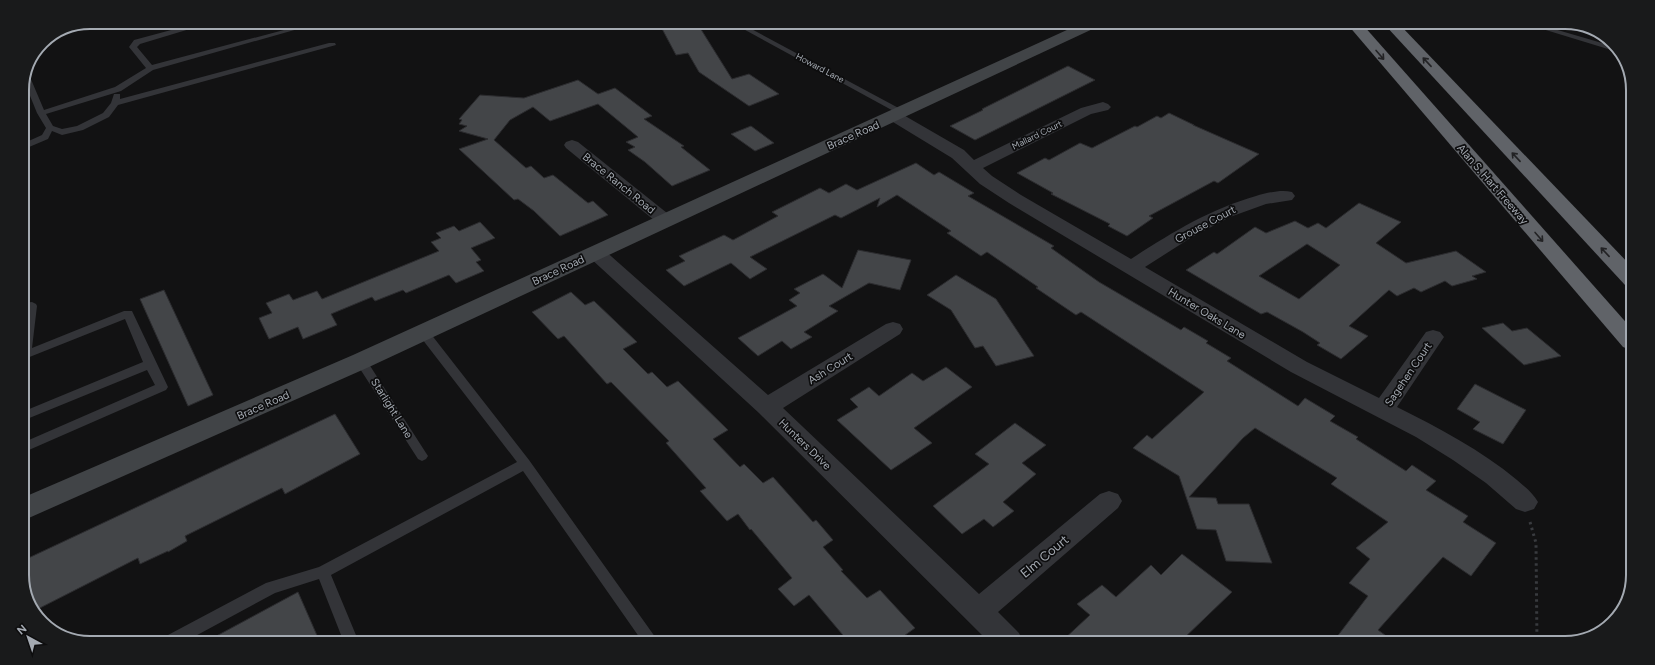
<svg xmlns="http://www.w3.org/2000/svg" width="1655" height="665" font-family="Figtree,sans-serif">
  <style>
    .building { fill: #434548; stroke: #2c2c2f; fill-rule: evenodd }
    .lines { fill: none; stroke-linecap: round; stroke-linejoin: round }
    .path { stroke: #393b3f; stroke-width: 3; stroke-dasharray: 2.5 3.5; stroke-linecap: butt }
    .lane { fill: #333438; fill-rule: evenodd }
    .street { fill: #333438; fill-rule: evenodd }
    .secondary { fill: #414447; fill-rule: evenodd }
    .highway { fill: #606368; fill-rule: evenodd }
    .oneway { stroke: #222224 }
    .labels { text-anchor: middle; stroke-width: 3.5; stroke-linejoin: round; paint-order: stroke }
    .far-street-label { font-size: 9px; fill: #a4aab2; stroke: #0d0d0e }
    .street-label { font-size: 11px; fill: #a4aab2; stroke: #0d0d0e }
    .near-street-label { font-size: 13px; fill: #a4aab2; stroke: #0d0d0e }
    .rim { fill: none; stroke: #a4aab2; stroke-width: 2 }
  </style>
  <rect width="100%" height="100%" fill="#121213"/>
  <g class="building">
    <polygon points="659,23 697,23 732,79 749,74 779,94 749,106 699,72 688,53 676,55"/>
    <polygon points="1068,66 1095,80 975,140 950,126 983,110 982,109"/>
    <polygon points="578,80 598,94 615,88 652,116 644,119 684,146 681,147 710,170 672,186 645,162 628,150 635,147 626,142 638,137 598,104 550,121 533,107 510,120 494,140 526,168 531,166 544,178 553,175 588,203 593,201 608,215 560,236 534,211 518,199 514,200 459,149 488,139 459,131 467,126 459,124 462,120 459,119 480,95 524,98"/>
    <polygon points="1169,113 1194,125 1193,125 1259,154 1218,183 1214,181 1149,216 1153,218 1127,236 1108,226 1110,224 1051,194 1053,193 1017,173 1045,158 1049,160 1080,143 1092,148 1135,126 1137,127 1157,116 1161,118"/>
    <polygon points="751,126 774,143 755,151 731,134"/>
    <polygon points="916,163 934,175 939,172 974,193 968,196 1054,246 1051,248 1099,282 1181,330 1184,327 1208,341 1206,343 1231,358 1227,361 1298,406 1305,398 1335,416 1330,421 1358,437 1356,439 1406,471 1412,465 1436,481 1426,490 1468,516 1463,522 1496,543 1471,576 1443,557 1378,630 1396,643 1333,642 1368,596 1349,583 1370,559 1356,548 1388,522 1331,484 1337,478 1255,428 1243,438 1189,497 1216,498 1218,504 1249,504 1272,563 1226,561 1216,530 1197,529 1179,476 1133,448 1147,435 1152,439 1204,392 1081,312 1076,315 1036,288 1038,287 987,252 981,256 947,233 951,231 897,195 877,207 880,198 841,218 835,215 750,257 767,269 750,279 731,263 684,286 666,270 685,261 679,256 724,235 733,240 778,216 772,212 820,188 829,193 846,184 857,190"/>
    <path d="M1359 203 1401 222 1376 243 1406 263 1456 251 1486 272 1472 276 1477 279 1452 286 1445 281 1421 292 1414 288 1397 296 1389 290 1349 326 1368 336 1341 359 1317 345 1320 343 1303 332 1267 312 1261 314 1186 270 1214 252 1217 254 1255 227 1266 233 1295 221 1308 228 1318 223 1326 228ZM1307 244 1340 265 1299 299 1259 276Z"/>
    <polygon points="480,222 495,238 471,248 481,260 476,262 484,271 456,283 449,275 406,293 403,290 375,301 372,297 331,314 337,325 303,339 298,327 269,339 259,318 272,313 266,303 289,294 293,300 317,291 322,299 439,251 431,242 441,238 436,233 454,226 459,231"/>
    <polygon points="858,250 911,260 900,290 869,283 829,306 838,311 804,332 812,337 791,349 782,341 758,356 738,338 797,306 789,300 800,293 794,289 823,274 842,288"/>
    <polygon points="956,275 996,299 1034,356 996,366 983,346 975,348 951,310 927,295"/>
    <polygon points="164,290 213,395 188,406 140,299"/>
    <polygon points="571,292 585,305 594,301 637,342 623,349 648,374 652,372 667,387 678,381 728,430 713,439 740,467 744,464 763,483 773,477 813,522 816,520 833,540 823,547 843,570 841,571 867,598 880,590 915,628 897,641 848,641 809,595 794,606 778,589 792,578 751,529 750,530 738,514 727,521 700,491 706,488 666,443 669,441 611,382 607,384 564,336 558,339 532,312"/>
    <polygon points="1503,323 1512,331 1527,328 1561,356 1524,365 1482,328"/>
    <polygon points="946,367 972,387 914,428 932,443 891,470 837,420 858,407 850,399 869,387 879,396 912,373 923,381"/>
    <polygon points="1475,384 1526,410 1503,444 1473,429 1480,422 1457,409"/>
    <polygon points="335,414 360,454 285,494 282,488 185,536 187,541 168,552 168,551 140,564 138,558 34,611 22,580 22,561"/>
    <polygon points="1015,423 1046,445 1022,463 1036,474 1003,502 1014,511 993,527 984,519 962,534 933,506 989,464 975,454"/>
    <polygon points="1182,554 1232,592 1180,642 1061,642 1090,615 1077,604 1102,585 1116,597 1151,565 1161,575"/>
    <polygon points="298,592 319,640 209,640"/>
  </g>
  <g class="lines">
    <polyline class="path" points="1530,522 1536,543 1537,643"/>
    <g class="lane">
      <polygon points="201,22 213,22 140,44 137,47 152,65 310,23 319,23 153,70 121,91 46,114 53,126 62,129 77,126 103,113 111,103 114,94 120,94 120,99 329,43 335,43 336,45 118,105 109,117 83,130 62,135 52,131 48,139 22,150 22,144 42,135 46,128 37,113 24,81 27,75 30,77 44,110 115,87 146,68 129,47 134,40"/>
      <polygon points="735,24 742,24 906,112 902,114 899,114 736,25"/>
      <polygon points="1535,26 1544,26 1619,48 1621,53 1536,27"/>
      <polygon points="32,302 36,304 37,306 32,348 124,311 132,311 168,387 166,390 22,453 22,443 155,385 147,370 22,421 22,412 143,362 125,319 22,360 22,340 26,310 22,311 22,303"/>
      <polygon points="423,328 427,329 529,460 658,641 642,641 523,471 331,575 358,640 343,640 319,579 275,593 188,640 166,640 168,635 266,583 319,567 517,462 419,335 418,332 419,329"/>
      <polygon points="361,357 365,358 426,453 428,456 426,459 422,461 418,459 355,361 357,358"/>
    </g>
    <g class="street">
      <path d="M1103 102 1108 104 1111 107 1108 110 1091 114 983 168 992 176 1021 195 1131 259C1171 233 1210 209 1256 196 1267 193 1281 189 1292 192L1295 196 1292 200 1266 204 1230 217 1192 237 1145 267 1307 362 1379 398 1426 332 1433 330 1440 332 1444 337 1397 407C1439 428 1481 450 1517 480 1525 487 1533 493 1538 502L1534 509 1525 512 1516 509 1486 483 1453 460 1416 437 1291 372 1009 203 980 184 952 158 888 119 886 116 888 113 894 111 900 113 964 150 974 160 1081 108Z"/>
      <polygon points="572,140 578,142 672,217 675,221 672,225 666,226 660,225 566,148 564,145 566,142"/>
      <polygon points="596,247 603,249 768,395 886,324 893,322 900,324 903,329 900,334 783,408 979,594 1100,494 1109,491 1118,494 1122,501 1118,508 998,612 1019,633 1023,642 989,642 759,413 589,257 586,253 589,249"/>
    </g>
    <polygon class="secondary" points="1080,24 1099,24 1097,27 369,367 22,521 22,498 353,355"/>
    <g class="highway">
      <polygon points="1348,25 1363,25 1631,328 1631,350 1623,347"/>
      <polygon points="1385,25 1400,25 1632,267 1631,286 1625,285"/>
    </g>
  </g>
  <defs><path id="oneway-shaft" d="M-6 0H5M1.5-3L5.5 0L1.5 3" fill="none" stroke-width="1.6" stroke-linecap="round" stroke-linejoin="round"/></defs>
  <g class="oneway">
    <use href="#oneway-shaft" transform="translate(1380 55) rotate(49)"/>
    <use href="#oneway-shaft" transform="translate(1427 62) rotate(-133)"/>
    <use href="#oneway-shaft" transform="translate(1516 157) rotate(-133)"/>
    <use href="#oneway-shaft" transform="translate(1539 237) rotate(49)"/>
    <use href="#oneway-shaft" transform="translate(1605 252) rotate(-133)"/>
  </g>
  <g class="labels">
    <g class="far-street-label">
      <text transform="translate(820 68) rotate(28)" y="3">Howard Lane</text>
      <text transform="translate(1037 135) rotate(-26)" y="3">Mallard Court</text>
    </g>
    <g class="street-label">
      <text transform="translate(853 135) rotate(-24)" y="4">Brace Road</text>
      <text transform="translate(619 183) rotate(39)" y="4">Brace Ranch Road</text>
      <text transform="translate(1493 184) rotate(49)" y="4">Alan S. Hart Freeway</text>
      <text transform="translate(1205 224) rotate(-28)" y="4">Grouse Court</text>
      <text transform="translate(558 270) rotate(-25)" y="4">Brace Road</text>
      <text transform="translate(1207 313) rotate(31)" y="4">Hunter Oaks Lane</text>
      <text transform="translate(830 368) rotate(-32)" y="4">Ash Court</text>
      <text transform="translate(1408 374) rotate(-56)" y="4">Sagehen Court</text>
      <text transform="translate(263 405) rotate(-24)" y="4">Brace Road</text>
      <text transform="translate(392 408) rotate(58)" y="4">Starlight Lane</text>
      <text transform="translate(805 444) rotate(44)" y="4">Hunters Drive</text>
    </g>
    <g class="near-street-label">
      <text transform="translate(1044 556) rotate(-40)" y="5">Elm Court</text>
    </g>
  </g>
  <path d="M0 0H1655V665H0ZM90 29H1565A61 61 0 0 1 1626 90V575A61 61 0 0 1 1565 636H90A61 61 0 0 1 29 575V90A61 61 0 0 1 90 29Z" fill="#191a1b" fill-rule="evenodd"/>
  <path class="rim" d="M90 29H1565A61 61 0 0 1 1626 90V575A61 61 0 0 1 1565 636H90A61 61 0 0 1 29 575V90A61 61 0 0 1 90 29Z"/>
  <g transform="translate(28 637) rotate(320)" stroke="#0d0d0e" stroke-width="3" paint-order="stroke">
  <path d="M0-3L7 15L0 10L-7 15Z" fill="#a4aab2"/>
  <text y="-6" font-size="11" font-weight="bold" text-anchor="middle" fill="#a4aab2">N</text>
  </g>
</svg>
